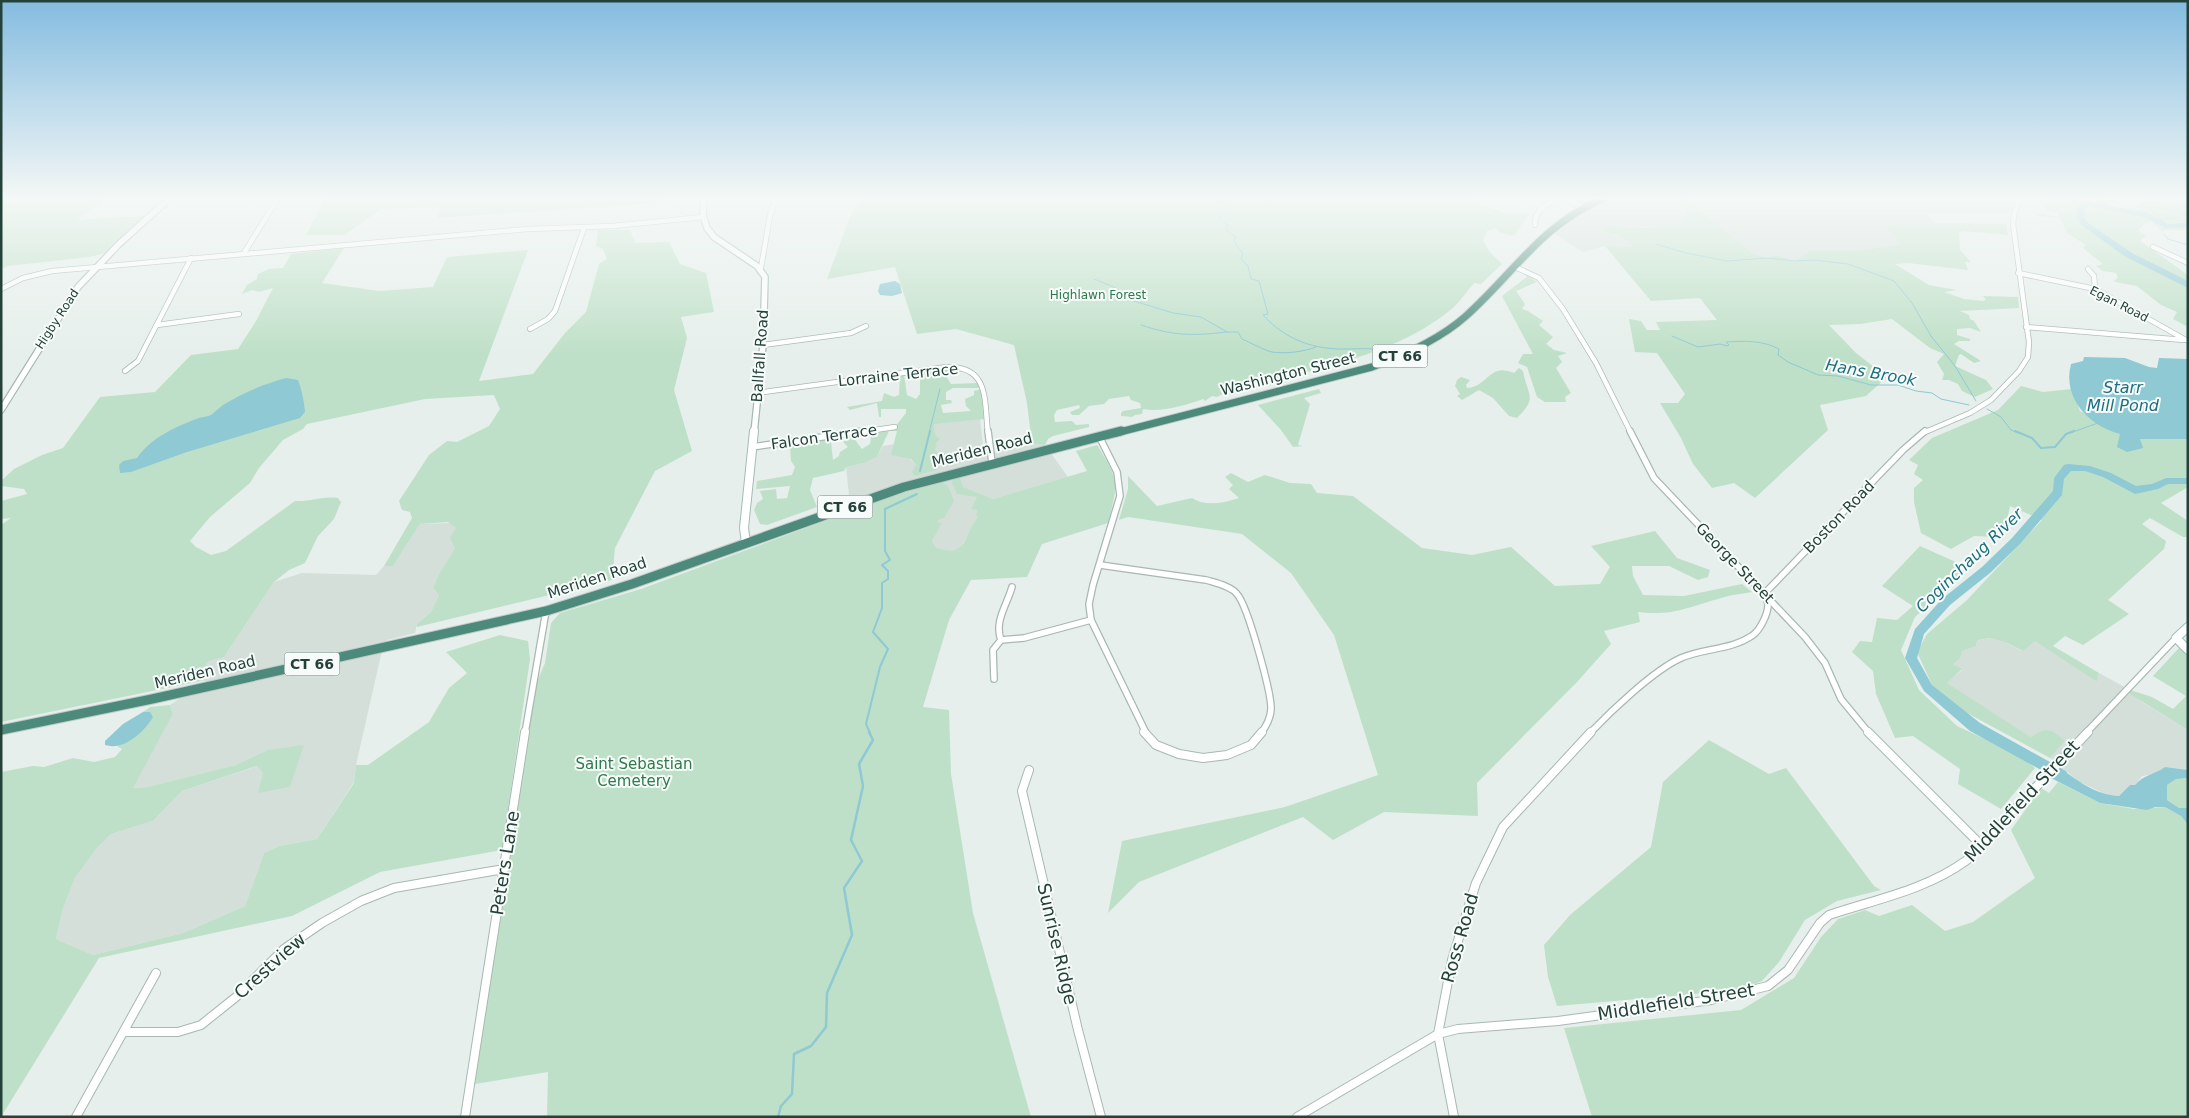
<svg xmlns="http://www.w3.org/2000/svg" width="2189" height="1118" font-family="'DejaVu Sans',sans-serif">
  <style>
    .built { fill: #d4dfda }
    .green { fill: #bfe0c8 }
    .water { fill: #8ec9d4 }
    .lines { fill: none; stroke-linecap: round; stroke-linejoin: round }
    .stream-far2 { stroke: #8ec9d4; stroke-width: 1 }
    .stream-far1 { stroke: #8ec9d4; stroke-width: 2 }
    .stream { stroke: #8ec9d4; stroke-width: 2.5 }
    .river { fill: #8ec9d4; fill-rule: evenodd }
    .minor-far2-casing { stroke: #a8b8b2; stroke-width: 6 }
    .minor-far1-casing { stroke: #a8b8b2; stroke-width: 8 }
    .minor-casing { stroke: #a8b8b2; stroke-width: 10 }
    .tertiary-casing { stroke: #a8b8b2; stroke-width: 8 }
    .secondary-far1-casing { stroke: #a4bbb3; stroke-width: 8 }
    .secondary-casing { stroke: #a4bbb3; stroke-width: 10 }
    .trunk-far1-casing { stroke: #c2cac8; stroke-width: 9 }
    .trunk-casing { stroke: #c2cac8; stroke-width: 11 }
    .minor-far2 { stroke: #fff; stroke-width: 4.5 }
    .minor-far1 { stroke: #fff; stroke-width: 5.5 }
    .minor { stroke: #fff; stroke-width: 8 }
    .tertiary { stroke: #fff; stroke-width: 5.5 }
    .secondary-far1 { stroke: #fff; stroke-width: 5.5 }
    .secondary { stroke: #fff; stroke-width: 8 }
    .trunk-far1 { stroke: #4c8a7c; stroke-width: 7 }
    .trunk { stroke: #4c8a7c; stroke-width: 9 }
    .labels { text-anchor: middle; stroke-width: 4; stroke-linejoin: round; paint-order: stroke }
    .far-park-label { font-size: 12px; fill: #2d7a4b; stroke: #f7fbf9 }
    .far-street-label { font-size: 12px; fill: #24423a; stroke: #f7fbf9 }
    .shield { fill: #f7fbf9; stroke: #637a73; stroke-width: 1 }
    .shield-label { font-size: 14px; font-weight: bold; fill: #24423a }
    .street-label { font-size: 15px; fill: #24423a; stroke: #f7fbf9 }
    .park-label { font-size: 15px; fill: #2d7a4b; stroke: #f7fbf9 }
    .water-label { font-size: 16px; font-style: italic; fill: #1c6f80; stroke: #f7fbf9 }
    .near-street-label { font-size: 18px; fill: #24423a; stroke: #f7fbf9 }
  </style>
  <rect width="100%" height="100%" fill="#e6efeb"/>
  <g class="built">
    <polygon points="1617,198 1680,198 1686,215 1684,222 1663,226 1630,228 1611,225 1612,235 1630,240 1634,247 1605,246 1583,252 1555,234 1578,215 1595,206"/>
    <polygon points="1690,198 2017,198 2009,213 1926,214 1935,223 1883,225 1901,244 1858,251 1809,251 1795,261 1776,255 1767,258 1752,253 1715,223"/>
    <polygon points="980,419 984,455 1032,444 1045,445 1068,477 993,499 988,497 982,512 960,548 957,550 912,558 885,507 849,495 846,467 864,463 877,457 883,446 895,444 916,465 936,470 934,465 938,453 935,449 934,423"/>
    <polygon points="450,523 456,528 455,548 439,574 433,588 439,595 431,612 417,624 415,633 387,640 381,655 356,765 354,782 317,839 279,846 264,853 245,906 183,933 93,955 56,939 63,908 75,878 97,848 111,834 153,821 182,791 258,766 263,773 258,793 268,750 235,765 147,787 132,788 173,714 170,705 206,681 196,676 209,661 224,657 274,582 302,573 376,575 384,566 393,566 420,524"/>
    <polygon points="1983,639 1998,639 2022,651 2035,640 2097,682 2099,673 2130,690 2142,702 2188,730 2188,770 2165,767 2155,774 2142,776 2135,785 2130,785 2119,796 2109,796 2078,781 2050,758 2065,741 2031,737 1946,683 1962,670 1953,664 1961,651 1976,646 1977,641"/>
  </g>
  <g class="green">
    <polygon points="1,198 111,198 105,199 77,220 145,216 105,253 90,257 8,266 1,269"/>
    <polygon points="326,198 668,198 669,202 437,218 441,207 381,209 345,235 306,235"/>
    <path d="M861 198H1475L1476 202 1502 212 1529 214 1514 236 1499 232 1496 228 1487 231 1483 240 1489 251 1502 264 1481 284 1474 283C1467 291 1461 300 1454 307 1407 347 1349 360 1291 377L1287 374 1282 375 1284 380 1270 385 1227 395 1225 393 1217 397 1212 396 1205 401 1203 399C1186 405 1161 413 1143 409L1142 414 1135 415 1132 417 1121 416V413L1123 411 1141 408 1140 403 1131 400 1129 396 1109 399 1104 404 1089 406 1079 415H1072L1070 412 1080 408 1079 405 1057 410 1054 415 1055 422 1072 421 1076 425 1089 424V427L1053 436 1048 439 1045 445 1032 444 1027 403 1014 345 956 329 917 334 895 267 827 279 850 217Z"/>
    <polygon points="1680,198 1693,198 1690,199 1715,223 1752,253 1767,258 1776,255 1795,261 1809,251 1858,251 1901,244 1883,225 1935,223 2006,224 2008,235 1962,231 1959,233 1960,250 1971,262 1965,262 1968,270 1908,263 1895,264 1929,285 1957,290 1944,292 1964,299 1983,301 1986,300 1983,296 2018,297 2019,308 1960,311 1969,315 1970,319 1974,321 1981,332 1970,328 1957,329 1957,335 1970,339 1970,341 1959,341 1954,344 1981,361 1974,363 1961,354 1959,355 1955,366 1986,380 1993,389 1975,397 1962,391 1958,384 1949,380 1942,380 1944,374 1937,362 1944,354 1930,348 1892,319 1860,324 1829,325 1856,353 1887,377 1866,396 1820,405 1828,430 1755,498 1734,483 1712,488 1693,464 1681,438 1660,403 1678,403 1685,394 1657,353 1635,352 1629,319 1641,321 1647,330 1660,330 1656,322 1717,320 1700,298 1651,301 1605,246 1633,247 1630,241 1602,230 1608,225 1630,228 1646,228 1684,222 1682,218 1686,214"/>
    <path d="M2048 198H2103C2106 200 2109 205 2112 206 2122 211 2136 210 2143 201L2141 198H2188V230H2161L2152 222 2146 223 2139 229 2140 233 2146 235 2140 241 2188 275V327L2173 319 2177 312 2161 305 2137 286 2115 282 2114 281 2118 278 2116 273 2103 271 2096 266 2103 264 2083 248 2086 245 2067 233 2060 218 2037 216 2038 214 2059 217V213L2046 210 2045 206 2051 200Z"/>
    <path d="M598 230H630L635 243 669 242 680 264 706 273 714 312 681 317 687 338 674 390 692 451 655 471 615 548 612 580 417 627V624L431 612 439 595 433 588 439 574 455 548 450 538 456 528 448 522 420 524 393 566H384L412 518 410 512 402 510 399 501 429 455 447 441 457 442 489 426 500 409 494 395 425 399 307 424 303 429 283 440 259 468 250 483 210 517 190 541 196 547 211 555 226 551 295 501C310 502 323 496 338 498L341 502 334 519 318 536 305 563 289 570 274 582 224 657 209 661 196 676 206 680 1 722V525L11 518 1 519V501L27 494 24 489 1 486V481L14 469 42 455 63 448 100 397 155 392 191 355 238 349 256 321 273 288 259 292 252 290 242 294 247 285 257 279 258 274 269 269 283 268 291 254 344 248 322 283 380 291 433 287 447 257 528 250 479 381 533 374 565 333 586 312 599 264 607 259 603 249 596 246Z"/>
    <polygon points="1528,276 1537,282 1516,291 1525,304 1522,309 1528,311 1543,321 1539,325 1553,337 1546,344 1554,350 1567,353 1558,356 1562,362 1556,368 1571,393 1565,397 1566,402 1545,402 1537,397 1527,367 1518,363 1523,354 1533,354 1502,296"/>
    <polygon points="950,368 960,369 963,371 946,376 951,384 979,383 980,388 953,388 946,392 946,400 951,400 952,403 941,405 943,413 971,411 966,406 965,399 974,395 974,391 981,389 985,419 934,424 935,435 940,439 935,444 937,446 935,449 938,453 934,465 937,470 915,476 912,472 916,465 911,459 891,455 897,431 889,431 877,457 864,463 846,467 844,471 813,478 810,490 817,507 767,525 760,524 754,510 757,503 763,499 760,491 776,489 777,499 787,498 790,486 756,489 757,481 792,475 795,467 791,461 790,447 780,448 779,445 827,437 833,440 831,442 833,460 839,456 840,452 848,447 843,442 852,436 862,449 870,444 872,431 895,427 906,413 906,409 881,409 881,417 879,417 877,403 850,410 847,407 882,401 884,393 894,397 899,395 900,376 904,375 907,395 916,399 920,394 920,380 924,376 922,371"/>
    <path d="M1519 368 1523 371C1528 397 1538 397 1517 418L1509 416 1493 398 1479 390 1462 400 1457 396 1460 394 1455 386 1457 380 1461 377 1470 380 1466 385 1467 388C1488 387 1489 362 1514 373Z"/>
    <path d="M2021 386 2043 392 2072 389 2080 411 2140 439H2188V487L2161 503 2188 521V537H2183L2150 518 2142 524 2166 541 2164 549 2108 600 2129 614 2083 645 2065 636 2053 646 2099 673 2097 682 2035 641 2023 651C2008 644 1993 634 1977 641L1976 646 1962 651 1960 658 1953 664 1962 669 1947 683 2031 737C2047 726 2051 729 2065 741L2050 758 1956 707 1933 687 1917 652 1927 634 1967 600 2042 520 2010 506 2006 526 1994 537 1974 536 1951 549 1921 533 1914 502V488L1923 480 1914 474 1918 465 1909 460 1932 438 1998 410Z"/>
    <polygon points="1319,389 1321,393 1304,398 1310,404 1298,445 1303,446 1293,447 1281,430 1258,405"/>
    <path d="M1097 445C1120 481 1118 483 1108 523L1042 544 1027 577 971 580 949 620 923 707 949 710 951 774 973 913 1031 1117H547L548 1072 475 1084 491 966 537 682 545 663 551 623 560 613 641 589 884 499 942 482 948 486 954 501 944 518 938 520V523H942L932 541 935 547C967 560 963 536 978 517L976 515 978 510 971 509 977 497 957 494 952 483 953 479 965 476 960 478 963 487 993 499 1087 471 1076 451Z"/>
    <path d="M1231 473 1248 482 1265 475 1290 483 1311 484 1317 493 1353 496 1422 548 1472 555 1511 547 1555 586 1600 584 1610 567 1591 546 1655 531 1677 558 1710 570 1708 577 1698 580 1669 566H1632L1633 576 1643 595 1684 596 1742 584 1752 592C1741 594 1729 595 1718 599 1686 608 1672 616 1638 612L1640 622 1604 631 1611 644 1577 682 1477 783 1478 816 1384 812 1333 840 1303 817 1139 882 1108 913 1122 841 1285 807 1378 775 1334 635 1291 573 1242 534 1128 517 1119 520 1128 489V476L1157 506 1192 498C1206 507 1224 503 1239 498L1229 489 1233 485 1225 477Z"/>
    <polygon points="1920,546 1969,568 1915,617 1901,650 1919,690 1957,726 2019,755 2035,768 2001,809 1958,784 1960,769 1913,736 1895,738 1876,694 1873,671 1852,652 1860,641 1872,642 1877,618 1897,620 1913,606 1882,586"/>
    <polygon points="500,635 528,641 530,659 502,850 380,872 292,916 99,958 1,1117 1,772 33,766 44,767 73,758 94,762 115,757 122,749 117,746 135,737 150,712 143,712 150,707 170,705 173,714 133,788 147,787 235,765 268,750 304,745 290,787 258,793 263,773 257,766 182,791 153,821 111,834 97,848 75,878 63,908 56,939 93,955 183,933 245,906 264,853 279,846 317,839 354,783 356,765 368,765 429,722 449,688 467,673 446,652"/>
    <polygon points="2179,648 2188,654 2188,730 2130,694 2130,690 2152,697 2173,709 2186,696 2153,676"/>
    <polygon points="1709,740 1769,774 1786,768 1874,886 1881,890 1837,901 1805,920 1779,962 1762,981 1741,990 1557,1006 1548,977 1544,945 1570,915 1651,847 1663,782"/>
    <polygon points="2188,778 2188,808 2179,808 2167,800 2167,785 2176,779"/>
    <polygon points="2058,782 2100,803 2134,809 2165,807 2181,816 2188,825 2188,1117 1592,1117 1564,1028 1741,1010 1794,978 1821,937 1838,919 1865,910 1879,916 1912,905 1945,931 1973,922 2035,878 2011,830 2041,788 2049,793"/>
  </g>
  <g class="water">
    <polygon points="895,281 900,284 902,293 892,296 880,295 878,291 880,284"/>
    <path d="M2084 357 2125 358 2149 367 2157 368 2159 358 2188 359V439H2140L2143 448 2127 452 2117 447 2120 434C2089 426 2062 398 2071 364L2083 361Z"/>
    <path d="M286 378 298 380C302 390 304 401 305 412L300 418 187 452 131 472 120 473 119 465 123 461 137 458C151 438 173 428 196 419 201 417 207 417 211 415 215 412 219 408 223 405 242 393 264 384 286 378Z"/>
    <path d="M143 712H150L153 717C144 732 124 751 105 745V741L123 724Z"/>
    <path d="M2165 767 2188 770V778L2176 779 2167 785V800L2179 808H2188V825L2181 816 2165 807H2155L2147 810 2100 803 2051 778 2060 768C2078 781 2096 795 2119 796L2130 785H2135C2143 775 2154 775 2165 767Z"/>
  </g>
  <g class="lines">
    <g class="stream-far2">
      <polyline points="1220,198 1231,211 1219,217 1221,220"/>
      <polyline points="2188,204 2184,205 2188,213"/>
      <polyline points="2148,207 2160,219"/>
      <polyline points="2143,214 2148,207 2171,210 2184,205"/>
      <path d="M1224 222 1228 225 1226 228 1228 232 1236 237 1234 241 1243 254 1241 259 1248 266 1251 279 1259 281 1268 314 1263 315C1286 340 1314 350 1348 349 1361 349 1374 347 1387 352"/>
      <polyline points="2171,227 2160,219 2175,218 2188,213"/>
      <polyline points="2162,231 2167,226"/>
      <polyline points="2164,234 2168,239 2188,245"/>
      <polyline points="1656,244 1686,253 1727,261 1767,258 1795,261 1815,260 1848,264 1894,281 1912,303 1931,336 1955,366 1976,401"/>
      <path d="M1094 279 1114 287 1134 301 1173 313 1201 317 1227 332H1238L1242 339C1249 342 1266 351 1272 352 1284 354 1304 352 1316 347"/>
      <path d="M1141 325C1174 336 1192 336 1227 332"/>
      <path d="M1672 336 1698 347 1720 344 1727 346 1729 345 1726 342C1745 341 1762 340 1779 349L1778 355 1788 362 1818 375 1838 376 1871 385H1898L1916 391 1932 393 1941 399 1969 405"/>
      <polyline points="1987,409 2001,417 2011,430 2018,433"/>
      <polyline points="929,433 940,389"/>
      <polyline points="2070,433 2098,423"/>
    </g>
    <g class="stream-far1">
      <polyline points="2015,431 2032,438 2041,448 2055,447 2066,434 2074,431"/>
      <polyline points="920,471 930,431"/>
      <polyline points="870,733 866,724 880,667 888,649 873,632 882,608 882,583 888,579 888,571 882,565 890,560 885,551 885,509 917,494"/>
    </g>
    <polyline class="stream" points="778,1117 781,1106 792,1094 794,1054 811,1046 826,1027 827,993 852,935 844,888 862,861 851,840 863,786 859,764 873,740 869,732"/>
    <g class="river">
      <polygon points="2089,202 2148,213 2168,224 2188,223 2188,227 2167,228 2143,217 2089,206 2086,207 2084,215 2087,222 2132,253 2188,281 2188,288 2126,257 2081,225 2076,215 2078,205"/>
      <polygon points="2068,464 2090,466 2111,473 2136,486 2152,484 2166,478 2188,478 2188,484 2168,484 2158,489 2135,494 2103,477 2085,471 2071,471 2064,479 2062,495 2020,544 1990,573 1950,605 1924,634 1917,658 1932,685 1980,723 2066,771 2068,775 2066,779 2061,781 1970,731 1924,691 1905,658 1915,629 1942,599 1982,567 2012,538 2053,491 2054,478 2064,465"/>
    </g>
    <defs>
      <g id="minor-far2">
        <path d="M1535 225C1534 209 1548 203 1562 198"/>
        <polyline points="2153,247 2188,263"/>
        <polyline points="244,253 278,198"/>
        <polyline points="1515,267 1539,278 1563,309 1596,363 1631,433"/>
        <polyline points="761,268 770,215 776,198"/>
        <polyline points="2088,269 2094,276 2095,289"/>
        <polyline points="2018,273 2095,289 2186,340"/>
        <polyline points="1,289 23,278 52,271 528,229 613,226 703,217"/>
        <polyline points="157,325 239,314"/>
        <polyline points="2026,327 2184,340"/>
        <polyline points="530,329 548,319 555,311 584,228"/>
        <polyline points="763,345 851,333 866,326"/>
        <polyline points="125,371 138,361 191,258"/>
        <path d="M757 393 947 367C990 366 984 401 988 433"/>
        <polyline points="855,433 895,427"/>
        <polyline points="1923,433 1970,413 1991,400 2019,371 2028,357 2029,342 2013,224 2014,214 2020,198"/>
      </g>
      <g id="minor-far1">
        <polyline points="988,431 992,463"/>
        <polyline points="1630,431 1654,478 1805,637 1825,663 1841,699 1869,733"/>
        <polyline points="1099,436 1117,472 1120,496 1093,585 1089,604 1091,620 1146,733"/>
        <polyline points="752,447 864,431"/>
        <path d="M1100 565 1206 580C1216 583 1231 586 1237 594 1248 606 1271 692 1271 708 1271 717 1266 727 1261 733"/>
        <polyline points="1001,640 1024,638 1091,620"/>
        <path d="M994 679 993 650 1001 640C994 621 1007 605 1012 587"/>
        <polyline points="525,733 546,611"/>
        <path d="M1590 733C1611 711 1654 670 1681 658 1704 648 1732 650 1753 635 1760 630 1768 614 1768 605 1768 602 1765 597 1764 594L1903 450 1925 431"/>
        <polyline points="2086,733 2176,638"/>
      </g>
      <g id="minor">
        <polyline points="1144,732 1156,745 1179,754 1203,758 1227,755 1251,745 1262,732"/>
        <polyline points="1868,732 1981,845"/>
        <polyline points="1029,770 1022,791 1078,1030 1101,1117"/>
        <polyline points="124,1032 178,1032 201,1025 236,997 284,949 322,923 361,901 394,888 504,869"/>
        <polyline points="76,1117 156,973"/>
        <polyline points="465,1117 525,732"/>
        <path d="M1297 1117 1438 1034 1458 1029 1558 1021 1711 1000 1768 986 1788 970 1820 923 1829 915C1877 899 1926 890 1967 860L2088 732"/>
        <polyline points="1454,1117 1438,1034 1452,960 1476,883 1503,827 1591,732"/>
      </g>
      <g id="tertiary">
        <polyline points="1566,198 1582,207"/>
        <polyline points="1,410 78,287 119,244 170,198"/>
      </g>
      <polyline id="secondary-far1" points="704,198 703,215 707,228 714,237 757,266 765,277 763,345 754,433"/>
      <g id="secondary">
        <polyline points="746,543 744,528 754,431"/>
        <polyline points="2188,627 2176,638 2188,650"/>
      </g>
      <path id="trunk-far1" d="M1116 433 1372 367C1405 355 1439 340 1466 316 1515 272 1540 226 1604 198"/>
      <polyline id="trunk" points="1,730 152,699 546,611 632,584 904,487 1121,431"/>
    </defs>
    <use href="#minor-far2" class="minor-far2-casing"/>
    <use href="#minor-far1" class="minor-far1-casing"/>
    <use href="#minor" class="minor-casing"/>
    <use href="#tertiary" class="tertiary-casing"/>
    <use href="#secondary-far1" class="secondary-far1-casing"/>
    <use href="#secondary" class="secondary-casing"/>
    <use href="#trunk-far1" class="trunk-far1-casing"/>
    <use href="#trunk" class="trunk-casing"/>
    <use href="#minor-far2" class="minor-far2"/>
    <use href="#minor-far1" class="minor-far1"/>
    <use href="#minor" class="minor"/>
    <use href="#tertiary" class="tertiary"/>
    <use href="#secondary-far1" class="secondary-far1"/>
    <use href="#secondary" class="secondary"/>
    <use href="#trunk-far1" class="trunk-far1"/>
    <use href="#trunk" class="trunk"/>
  </g>
  <linearGradient id="sky" x2="0" y2="1"><stop stop-color="#84bce0"/><stop offset="0.56" stop-color="#f4f8f6"/><stop offset="1" stop-color="#f4f8f6" stop-opacity="0"/></linearGradient>
  <rect width="2189" height="354" fill="url(#sky)"/>
  <g class="labels">
    <g class="far-park-label">
      <text x="1098" y="299">Highlawn Forest</text>
    </g>
    <g class="far-street-label">
      <text transform="translate(2119 304) rotate(27)" y="4">Egan Road</text>
      <text transform="translate(57 319) rotate(-57)" y="4">Higby Road</text>
    </g>
    <g class="shield">
      <rect x="1372.5" y="344.5" width="55" height="23" rx="4"/>
      <rect x="817.5" y="495.5" width="55" height="23" rx="4"/>
      <rect x="284.5" y="652.5" width="55" height="23" rx="4"/>
    </g>
    <g class="shield-label">
      <text x="1400" y="361">CT 66</text>
      <text x="845" y="512">CT 66</text>
      <text x="312" y="669">CT 66</text>
    </g>
    <g class="street-label">
      <text transform="translate(760 356) rotate(-86)" y="5">Ballfall Road</text>
      <text transform="translate(1288 374) rotate(-14)" y="5">Washington Street</text>
      <text transform="translate(898 375) rotate(-6)" y="5">Lorraine Terrace</text>
      <text transform="translate(824 437) rotate(-8)" y="5">Falcon Terrace</text>
      <text transform="translate(982 450) rotate(-14)" y="5">Meriden Road</text>
      <text transform="translate(1839 517) rotate(-46)" y="5">Boston Road</text>
      <text transform="translate(1735 563) rotate(46)" y="5">George Street</text>
      <text transform="translate(597 578) rotate(-18)" y="5">Meriden Road</text>
      <text transform="translate(205 672) rotate(-13)" y="5">Meriden Road</text>
    </g>
    <g class="park-label">
      <text x="634" y="769">Saint Sebastian<tspan x="634" dy="17">Cemetery</tspan></text>
    </g>
    <g class="water-label">
      <text transform="translate(1871 372) rotate(10)" y="6">Hans Brook</text>
      <text x="2123" y="393">Starr<tspan x="2123" dy="18">Mill Pond</tspan></text>
      <text transform="translate(1969 560) rotate(-44)" y="6">Coginchaug River</text>
    </g>
    <g class="near-street-label">
      <text transform="translate(2022 801) rotate(-47)" y="6">Middlefield Street</text>
      <text transform="translate(505 863) rotate(-81)" y="6">Peters Lane</text>
      <text transform="translate(1460 938) rotate(-74)" y="6">Ross Road</text>
      <text transform="translate(1057 944) rotate(77)" y="6">Sunrise Ridge</text>
      <text transform="translate(270 966) rotate(-42)" y="6">Crestview</text>
      <text transform="translate(1676 1002) rotate(-9)" y="6">Middlefield Street</text>
    </g>
  </g>
  <rect width="2189" height="1118" fill="none" stroke="#24423a" stroke-width="5"/>
</svg>
